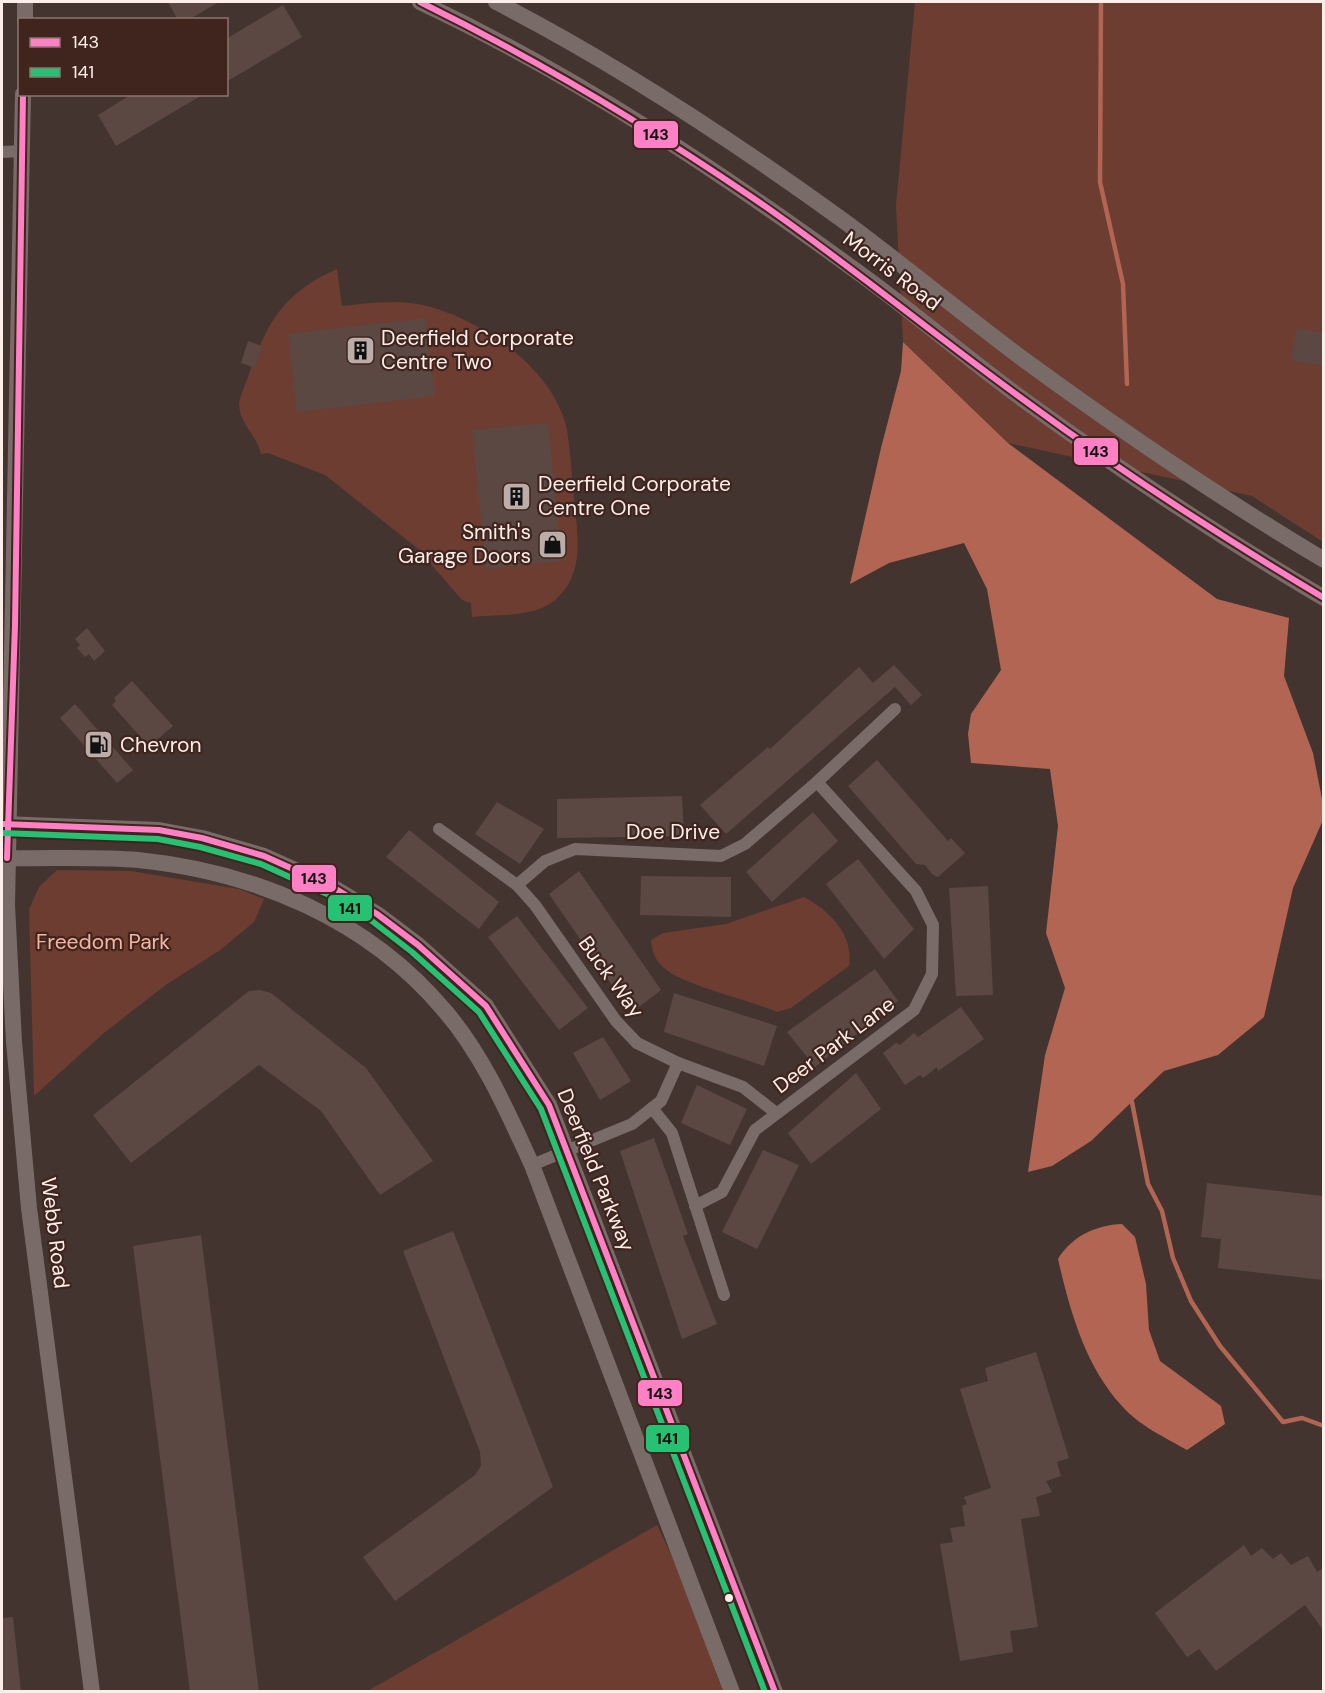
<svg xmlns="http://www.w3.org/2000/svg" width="1325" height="1693" font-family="'DM Sans',sans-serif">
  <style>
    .green { fill: #6c3d30 }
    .water { fill: #b16552 }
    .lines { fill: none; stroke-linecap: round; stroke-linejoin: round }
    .stream { stroke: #b16552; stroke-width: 4.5 }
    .building { fill: #5c4842 }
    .street { stroke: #796b68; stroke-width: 12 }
    .secondary { stroke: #796b68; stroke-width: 16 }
    .bus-1-casing { stroke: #40251e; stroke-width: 10 }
    .bus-2-casing { stroke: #40251e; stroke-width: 10 }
    .bus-1 { stroke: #ff80c5; stroke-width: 6 }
    .bus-2 { stroke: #26c172; stroke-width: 6 }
    .bus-dot { fill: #fdeeea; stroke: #40251e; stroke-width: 2 }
    .labels { text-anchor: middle; stroke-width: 4.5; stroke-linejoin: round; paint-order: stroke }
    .street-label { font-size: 21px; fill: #fdeeea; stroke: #40251e }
    .poi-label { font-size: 21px; fill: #fdeeea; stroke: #40251e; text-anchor: start }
    .park-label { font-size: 21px; fill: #f8b4a2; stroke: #40251e }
    .line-badge { stroke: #40251e; stroke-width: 2 }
    .pale-badge-label { font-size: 16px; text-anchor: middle; font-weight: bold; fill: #111 }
  </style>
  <rect width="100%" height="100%" fill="#43342f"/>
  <g class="green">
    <polygon points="915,2 1323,2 1323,542 1252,496 1008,443 903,342 896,205"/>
    <path d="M337 269 342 306C368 303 397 299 423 305 480 318 555 369 567 430 571 455 572 482 575 507 578 540 584 575 555 600 534 618 499 614 472 617L471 603 462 600 417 548 325 475 268 453 261 454C257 436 239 423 239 404 240 395 246 383 249 374 267 321 285 292 337 269Z"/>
    <polygon points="57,870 131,871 239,889 264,899 254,922 219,951 167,984 104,1033 34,1096 29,909 39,887"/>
    <path d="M804 897C830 911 854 935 849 966L791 1008 777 1012C750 1000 682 985 664 968 655 960 652 952 651 940L663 933 726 924Z"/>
    <polygon points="657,1525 679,1571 723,1692 366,1692"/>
  </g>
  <g class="water">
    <polygon points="903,342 1008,443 1217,599 1289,618 1284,676 1313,753 1323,804 1323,820 1293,888 1264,1017 1218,1055 1164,1071 1091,1141 1052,1166 1028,1172 1045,1055 1065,988 1046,933 1058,826 1050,769 971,763 968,734 971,714 1001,670 987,589 964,543 889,563 850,584 881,448 901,371"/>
    <path d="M1122 1224 1135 1237 1146 1284 1149 1330 1160 1361 1221 1406 1225 1424 1187 1450C1166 1438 1138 1425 1122 1406 1085 1366 1070 1311 1058 1259 1072 1236 1096 1225 1122 1224Z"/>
  </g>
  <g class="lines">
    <g class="stream">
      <polyline points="1101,2 1100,182 1123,284 1127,384"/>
      <polyline points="1131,1097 1148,1184 1162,1211 1173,1258 1191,1301 1220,1346 1283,1422 1302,1418 1324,1426"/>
    </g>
  </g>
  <g class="building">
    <polygon points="168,2 219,2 188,20 178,20"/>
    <polygon points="283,5 302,37 226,82 226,39"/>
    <polygon points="132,94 204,94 116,146 98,115"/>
    <polygon points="426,318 435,396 297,412 288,334"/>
    <polygon points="1297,328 1323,333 1323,366 1291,360"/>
    <polygon points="248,341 262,346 255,368 241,363"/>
    <polygon points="548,423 562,561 486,569 472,430"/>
    <polygon points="87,628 105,651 94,661 89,654 85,657 77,648 80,645 75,639"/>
    <polygon points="894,665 922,695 911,705 895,687 726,834 700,805 768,747 770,749 859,667 873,683"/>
    <polygon points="132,681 173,726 152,744 150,742 147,744 112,705 116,701 114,698"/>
    <polygon points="75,704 133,770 117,783 60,718"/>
    <polygon points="877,760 948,841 951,838 965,853 938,877 932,874 925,865 916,864 848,786"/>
    <polygon points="682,796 684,836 557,838 557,799"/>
    <polygon points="497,802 544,829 520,864 475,834"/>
    <polygon points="813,812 838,841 772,902 746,872"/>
    <polygon points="409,830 499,902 479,929 386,857"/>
    <polygon points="858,859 914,929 884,959 826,884"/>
    <polygon points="579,871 661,990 631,1013 549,894"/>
    <polygon points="641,876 731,877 731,917 640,915"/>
    <polygon points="988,886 993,995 956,996 949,888"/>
    <polygon points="517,916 588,1008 559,1030 488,937"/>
    <polygon points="875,969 898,1001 815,1067 787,1032"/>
    <polygon points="260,990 271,993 366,1068 433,1161 380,1195 321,1111 259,1065 131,1163 93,1115 249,991"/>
    <polygon points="674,993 777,1026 764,1066 664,1032"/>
    <polygon points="961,1007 984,1039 938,1071 937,1067 923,1078 920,1075 905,1085 883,1053 896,1043 900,1045 914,1033 918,1037"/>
    <polygon points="603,1037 631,1081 600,1100 573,1053"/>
    <polygon points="856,1073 881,1109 811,1164 788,1133"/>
    <polygon points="697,1085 747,1109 730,1145 681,1123"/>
    <polygon points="654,1138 688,1234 683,1236 717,1324 682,1339 620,1151"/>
    <polygon points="763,1150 799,1165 757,1249 722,1232"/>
    <polygon points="1207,1183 1323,1196 1323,1280 1218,1268 1221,1239 1201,1237"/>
    <polygon points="453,1231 553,1487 395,1601 363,1557 475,1475 481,1466 480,1452 403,1251"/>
    <polygon points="201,1235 259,1692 190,1692 133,1246"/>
    <polygon points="1036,1352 1069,1458 1057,1462 1061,1476 1046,1481 1052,1492 1036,1497 1040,1516 1021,1519 1038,1627 1010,1631 1013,1652 960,1661 940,1544 953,1542 950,1528 965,1526 962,1506 967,1504 964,1497 991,1488 960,1389 988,1381 985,1368"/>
    <polygon points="1244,1545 1251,1556 1262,1548 1273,1559 1281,1553 1291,1565 1308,1556 1317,1572 1323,1568 1323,1630 1305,1605 1216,1671 1199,1649 1187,1657 1155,1613"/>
    <polygon points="13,1617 21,1692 2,1692 2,1618"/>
  </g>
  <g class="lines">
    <g class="street">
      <polyline points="2,152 22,151"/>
      <polyline points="439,829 517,885 535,905 616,1021 637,1043 678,1063 743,1087 776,1113"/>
      <polyline points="517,885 545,861 575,849 721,856 745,844 817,782 895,709"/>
      <polyline points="652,1108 672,1133 724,1295"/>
      <polyline points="532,1165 632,1124 661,1101 678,1063"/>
      <polyline points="695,1206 722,1192 755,1130 914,1010 932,974 933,925 916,891 817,782"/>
    </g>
    <g class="secondary">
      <path d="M420 2C577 76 719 171 859 273 917 315 970 361 1028 403 1123 472 1222 538 1324 598"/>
      <path d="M496 2C619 65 735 142 848 224 907 268 964 315 1023 359 1120 430 1220 498 1324 560"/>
      <polyline points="25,20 25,2"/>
      <polyline points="23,94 7,905 14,1042 29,1208 92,1692"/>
      <polyline points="2,824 159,830 202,838 264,856 331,886 377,914 418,945 486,1006 549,1105 775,1692"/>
      <path d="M2 858C47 859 93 856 138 860 255 872 368 919 445 1011 483 1055 508 1113 532 1165L732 1692"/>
    </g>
    <defs>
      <g id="bus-1">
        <path d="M420 2C536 59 646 125 753 198 848 263 935 336 1028 403 1123 473 1222 537 1324 598"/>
        <polyline points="2,824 159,830 202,838 264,856 331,886 377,914 418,945 486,1006 549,1105 775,1692"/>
        <polyline points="7,858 15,625 23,94"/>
      </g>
      <polyline id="bus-2" points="2,833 158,839 200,847 261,864 327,894 372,921 412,952 479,1012 541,1109 765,1692"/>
    </defs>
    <use href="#bus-1" class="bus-1-casing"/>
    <use href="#bus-2" class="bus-2-casing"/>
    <use href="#bus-1" class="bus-1"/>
    <use href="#bus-2" class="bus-2"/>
  </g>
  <defs>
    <symbol id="building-square" viewBox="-11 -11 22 22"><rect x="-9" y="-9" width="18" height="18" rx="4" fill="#bcada9" stroke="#40251e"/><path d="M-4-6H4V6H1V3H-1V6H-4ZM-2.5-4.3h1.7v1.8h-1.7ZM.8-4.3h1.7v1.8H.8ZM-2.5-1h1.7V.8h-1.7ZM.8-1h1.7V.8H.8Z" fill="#111"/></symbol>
    <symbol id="shop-square" viewBox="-11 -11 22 22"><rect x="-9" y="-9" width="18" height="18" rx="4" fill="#bcada9" stroke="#40251e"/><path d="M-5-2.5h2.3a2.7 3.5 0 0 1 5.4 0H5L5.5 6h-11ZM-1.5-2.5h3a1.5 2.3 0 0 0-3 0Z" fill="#111"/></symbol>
    <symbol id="fuel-square" viewBox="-11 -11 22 22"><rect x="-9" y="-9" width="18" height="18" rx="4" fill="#bcada9" stroke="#40251e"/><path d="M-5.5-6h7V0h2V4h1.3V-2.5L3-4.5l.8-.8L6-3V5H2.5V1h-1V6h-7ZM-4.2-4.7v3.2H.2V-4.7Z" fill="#111"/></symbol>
  </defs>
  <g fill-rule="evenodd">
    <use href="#building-square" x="344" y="334" width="33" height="33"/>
    <use href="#building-square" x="500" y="480" width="33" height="33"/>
    <use href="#shop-square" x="536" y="528" width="33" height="33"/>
    <use href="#fuel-square" x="82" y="728" width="33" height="33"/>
  </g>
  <circle class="bus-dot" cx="729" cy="1598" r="5"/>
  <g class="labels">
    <g class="street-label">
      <text transform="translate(892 271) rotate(37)" y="7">Morris Road</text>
      <text x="673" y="839">Doe Drive</text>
      <text transform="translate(611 977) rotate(54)" y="7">Buck Way</text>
      <text transform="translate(834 1045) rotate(-37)" y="7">Deer Park Lane</text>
      <text transform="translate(596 1170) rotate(68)" y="7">Deerfield Parkway</text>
      <text transform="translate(55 1233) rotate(83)" y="7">Webb Road</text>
    </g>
    <g class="poi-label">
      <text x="381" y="345">Deerfield Corporate<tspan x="381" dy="24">Centre Two</tspan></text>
      <text x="538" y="491">Deerfield Corporate<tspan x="538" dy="24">Centre One</tspan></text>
      <text x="531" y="539" text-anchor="end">Smith's<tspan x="531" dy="24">Garage Doors</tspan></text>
      <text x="120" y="752">Chevron</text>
    </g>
    <g class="park-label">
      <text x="103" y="949">Freedom Park</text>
    </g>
  </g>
  <g class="line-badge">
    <rect x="633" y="120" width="46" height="29" rx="6" fill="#ff80c5"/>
    <rect x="1073" y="437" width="46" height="29" rx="6" fill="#ff80c5"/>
    <rect x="291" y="864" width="46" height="29" rx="6" fill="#ff80c5"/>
    <rect x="327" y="894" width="46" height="28" rx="6" fill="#26c172"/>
    <rect x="637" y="1379" width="46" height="28" rx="6" fill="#ff80c5"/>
    <rect x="645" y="1424" width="45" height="29" rx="6" fill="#26c172"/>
  </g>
  <g class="pale-badge-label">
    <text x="656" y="140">143</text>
    <text x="1096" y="457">143</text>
    <text x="314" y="884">143</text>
    <text x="350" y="914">141</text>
    <text x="660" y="1399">143</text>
    <text x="667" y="1444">141</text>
  </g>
  <rect width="1325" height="1693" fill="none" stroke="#fdeeea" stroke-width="6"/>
  <rect x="18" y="18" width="210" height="78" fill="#40251e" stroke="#8c7570" stroke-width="1.5"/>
  <rect x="30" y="38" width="30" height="9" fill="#ff80c5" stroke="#8c7570" stroke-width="1.5"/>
  <text x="72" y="48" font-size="18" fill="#fdeeea">143</text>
  <rect x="30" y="68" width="30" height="9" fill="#26c172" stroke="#8c7570" stroke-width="1.5"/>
  <text x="72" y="78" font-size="18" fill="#fdeeea">141</text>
</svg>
